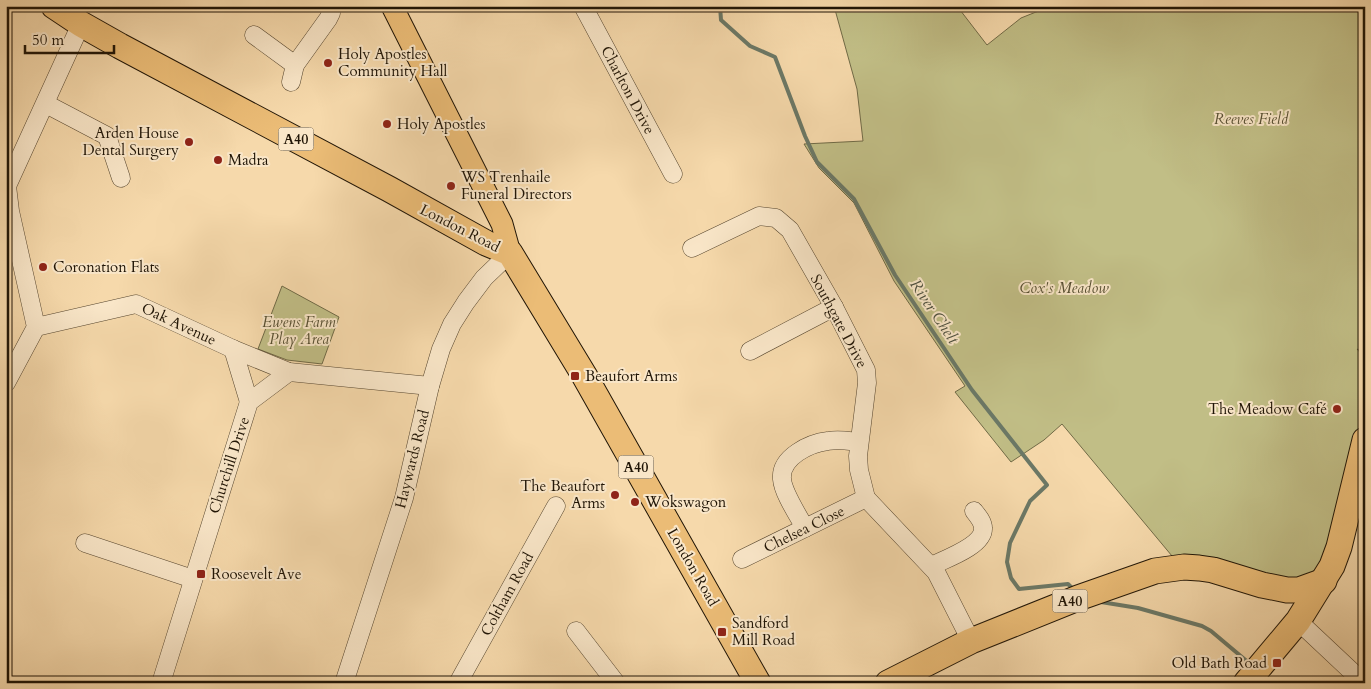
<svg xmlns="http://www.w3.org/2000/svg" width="1371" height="689" font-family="Cardo,serif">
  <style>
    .green { fill: #c1be86; stroke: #706a46 }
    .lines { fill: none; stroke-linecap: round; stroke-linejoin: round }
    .stream { stroke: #6b7866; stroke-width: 4 }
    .minor-casing { stroke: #56462f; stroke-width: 19 }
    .major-casing { stroke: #201506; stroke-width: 23 }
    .highway-casing { stroke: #201506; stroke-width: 27 }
    .minor { stroke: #f9e6c8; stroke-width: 18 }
    .major { stroke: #ebbc76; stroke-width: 21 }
    .highway { stroke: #ebbc76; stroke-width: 25 }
    .poi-dot { fill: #8f2418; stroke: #f9e6c8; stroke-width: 2 }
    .labels { text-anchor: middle; stroke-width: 4; stroke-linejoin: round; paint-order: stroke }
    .shield { fill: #f9e6c8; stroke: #615440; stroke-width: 1 }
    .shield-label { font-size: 14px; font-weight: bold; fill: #201506 }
    .poi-label { font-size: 15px; fill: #201506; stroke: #f9e6c8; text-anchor: start }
    .street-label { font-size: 15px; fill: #201506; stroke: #f9e6c8 }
    .park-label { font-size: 15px; font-style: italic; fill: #585033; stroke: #f9e6c8 }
    .water-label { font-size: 16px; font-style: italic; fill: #4c4f3e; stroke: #f9e6c8 }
  </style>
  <rect width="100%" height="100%" fill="#f6d9ab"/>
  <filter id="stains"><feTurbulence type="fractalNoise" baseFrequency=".004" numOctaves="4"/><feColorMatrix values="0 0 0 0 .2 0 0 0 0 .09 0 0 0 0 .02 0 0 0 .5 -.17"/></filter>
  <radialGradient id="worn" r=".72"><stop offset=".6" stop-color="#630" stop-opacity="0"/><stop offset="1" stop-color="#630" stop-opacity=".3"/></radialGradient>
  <g class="green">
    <polygon points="834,6 957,6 987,45 1021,18 1051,6 1365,6 1365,353 1357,349 1365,358 1365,448 1311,602 1172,556 1062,424 1044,440 1011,462 955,392 965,386 894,281 854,203 819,168 804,144 863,141 857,89"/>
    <polygon points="282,286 339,317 322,364 287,360 258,349"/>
  </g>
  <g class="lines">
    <g class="stream">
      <polyline points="720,6 721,20 750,46 775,57 805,136 817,162 854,199 895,275 972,390 1047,485 1030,501 1010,543 1007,562 1011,578 1019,589 1068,584 1074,590"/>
      <polyline points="1101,602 1138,608 1202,626 1211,631 1249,663"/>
      <polyline points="1265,682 1265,683"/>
    </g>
    <defs>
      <g id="minor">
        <polyline points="583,6 673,174"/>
        <polyline points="254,35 295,65"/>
        <polyline points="291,82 295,65 328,19 331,13 329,6"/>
        <polyline points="46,104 107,136 121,178"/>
        <polyline points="692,248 759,216 776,218 790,230 834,307 866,370 867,383 858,456 859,470 866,498 936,572 971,641"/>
        <polyline points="36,327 136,304 233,349 289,372 430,386"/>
        <polyline points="233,349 249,402"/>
        <polyline points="750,351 834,307"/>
        <polyline points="6,383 36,327 10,211 7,186 81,24"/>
        <path d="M805 528C798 515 783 493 782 479 780 457 810 443 828 441 839 439 849 441 859 442"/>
        <polyline points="85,543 193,579"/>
        <polyline points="742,559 866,498"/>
        <path d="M931 566C945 559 984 546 983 528 983 522 978 516 974 511"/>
        <polyline points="1298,621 1364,683"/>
        <polyline points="576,631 616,683"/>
        <polyline points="161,683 249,402 289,372"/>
        <polyline points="344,683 404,498 430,386 441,349 452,324 466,302 484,278 510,253"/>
        <polyline points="458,683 556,506"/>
      </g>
      <polyline id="major" points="392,6 502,224 510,253"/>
      <g id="highway">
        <polyline points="54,6 81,24 120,46 389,189 486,243 510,253 584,375 758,683"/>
        <polyline points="888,683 971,641 1078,598 1155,571 1184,567 1199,568 1213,570 1262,585 1287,590 1299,590 1324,581"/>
        <polyline points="1246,683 1298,621 1332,566 1339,547 1365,440"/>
      </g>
    </defs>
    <use href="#minor" class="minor-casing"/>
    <use href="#major" class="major-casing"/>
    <use href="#highway" class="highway-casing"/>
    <use href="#minor" class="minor"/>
    <use href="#major" class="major"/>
    <use href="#highway" class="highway"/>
  </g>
  <g class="poi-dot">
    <circle cx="328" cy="63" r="5"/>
    <circle cx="387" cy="124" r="5"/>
    <circle cx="189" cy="142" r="5"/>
    <circle cx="218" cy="160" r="5"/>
    <circle cx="451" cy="186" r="5"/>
    <circle cx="43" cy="267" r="5"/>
    <rect x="570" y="371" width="10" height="10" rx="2.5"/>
    <circle cx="1337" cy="409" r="5"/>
    <circle cx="615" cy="495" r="5"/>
    <circle cx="635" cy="502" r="5"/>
    <rect x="196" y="569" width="10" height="10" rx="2.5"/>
    <rect x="717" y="627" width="10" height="10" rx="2.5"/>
    <rect x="1272" y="658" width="10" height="10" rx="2.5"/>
  </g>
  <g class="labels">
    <g class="shield">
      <rect x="278.5" y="127.5" width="35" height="23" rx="4"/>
      <rect x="618.5" y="455.5" width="35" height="23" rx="4"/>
      <rect x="1052.5" y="589.5" width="35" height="23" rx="4"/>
    </g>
    <g class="shield-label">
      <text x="296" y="144">A40</text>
      <text x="636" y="472">A40</text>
      <text x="1070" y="606">A40</text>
    </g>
    <g class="poi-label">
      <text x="338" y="59">Holy Apostles<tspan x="338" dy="17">Community Hall</tspan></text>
      <text x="397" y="129">Holy Apostles</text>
      <text x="179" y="138" text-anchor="end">Arden House<tspan x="179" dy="17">Dental Surgery</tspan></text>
      <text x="228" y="165">Madra</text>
      <text x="461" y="182">WS Trenhaile<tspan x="461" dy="17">Funeral Directors</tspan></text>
      <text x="53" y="272">Coronation Flats</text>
      <text x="585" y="381">Beaufort Arms</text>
      <text x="1327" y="414" text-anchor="end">The Meadow Café</text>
      <text x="605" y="491" text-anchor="end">The Beaufort<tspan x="605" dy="17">Arms</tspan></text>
      <text x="645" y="507">Wokswagon</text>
      <text x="211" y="579">Roosevelt Ave</text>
      <text x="732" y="628">Sandford<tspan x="732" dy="17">Mill Road</tspan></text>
      <text x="1267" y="668" text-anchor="end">Old Bath Road</text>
    </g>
    <g class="street-label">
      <text transform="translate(628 90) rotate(62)" y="5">Charlton Drive</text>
      <text transform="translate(460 228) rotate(27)" y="5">London Road</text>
      <text transform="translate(839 321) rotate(62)" y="5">Southgate Drive</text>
      <text transform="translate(179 324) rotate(25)" y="5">Oak Avenue</text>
      <text transform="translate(412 459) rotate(-76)" y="5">Haywards Road</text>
      <text transform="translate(229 465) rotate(-72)" y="5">Churchill Drive</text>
      <text transform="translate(804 529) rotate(-26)" y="5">Chelsea Close</text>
      <text transform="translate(693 567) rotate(60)" y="5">London Road</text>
      <text transform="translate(507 594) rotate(-61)" y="5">Coltham Road</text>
    </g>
    <g class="park-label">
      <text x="1251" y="124">Reeves Field</text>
      <text x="1064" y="293">Cox's Meadow</text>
      <text x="299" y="327">Ewens Farm<tspan x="299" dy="17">Play Area</tspan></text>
    </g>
    <g class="water-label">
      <text transform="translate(935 311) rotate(56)" y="6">River Chelt</text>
    </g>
  </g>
  <rect width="1371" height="689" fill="none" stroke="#f6d9ab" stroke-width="25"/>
  <rect x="8" y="8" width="1356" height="674" fill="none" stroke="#201506" stroke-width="2.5"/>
  <rect x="12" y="12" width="1346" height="664" fill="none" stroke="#201506"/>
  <path d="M25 45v8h89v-8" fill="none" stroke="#201506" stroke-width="2.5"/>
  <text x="32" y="45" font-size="15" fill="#201506" stroke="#f9e6c8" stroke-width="4" paint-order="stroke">50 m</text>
  <rect width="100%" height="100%" filter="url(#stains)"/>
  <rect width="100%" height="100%" fill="url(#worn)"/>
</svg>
